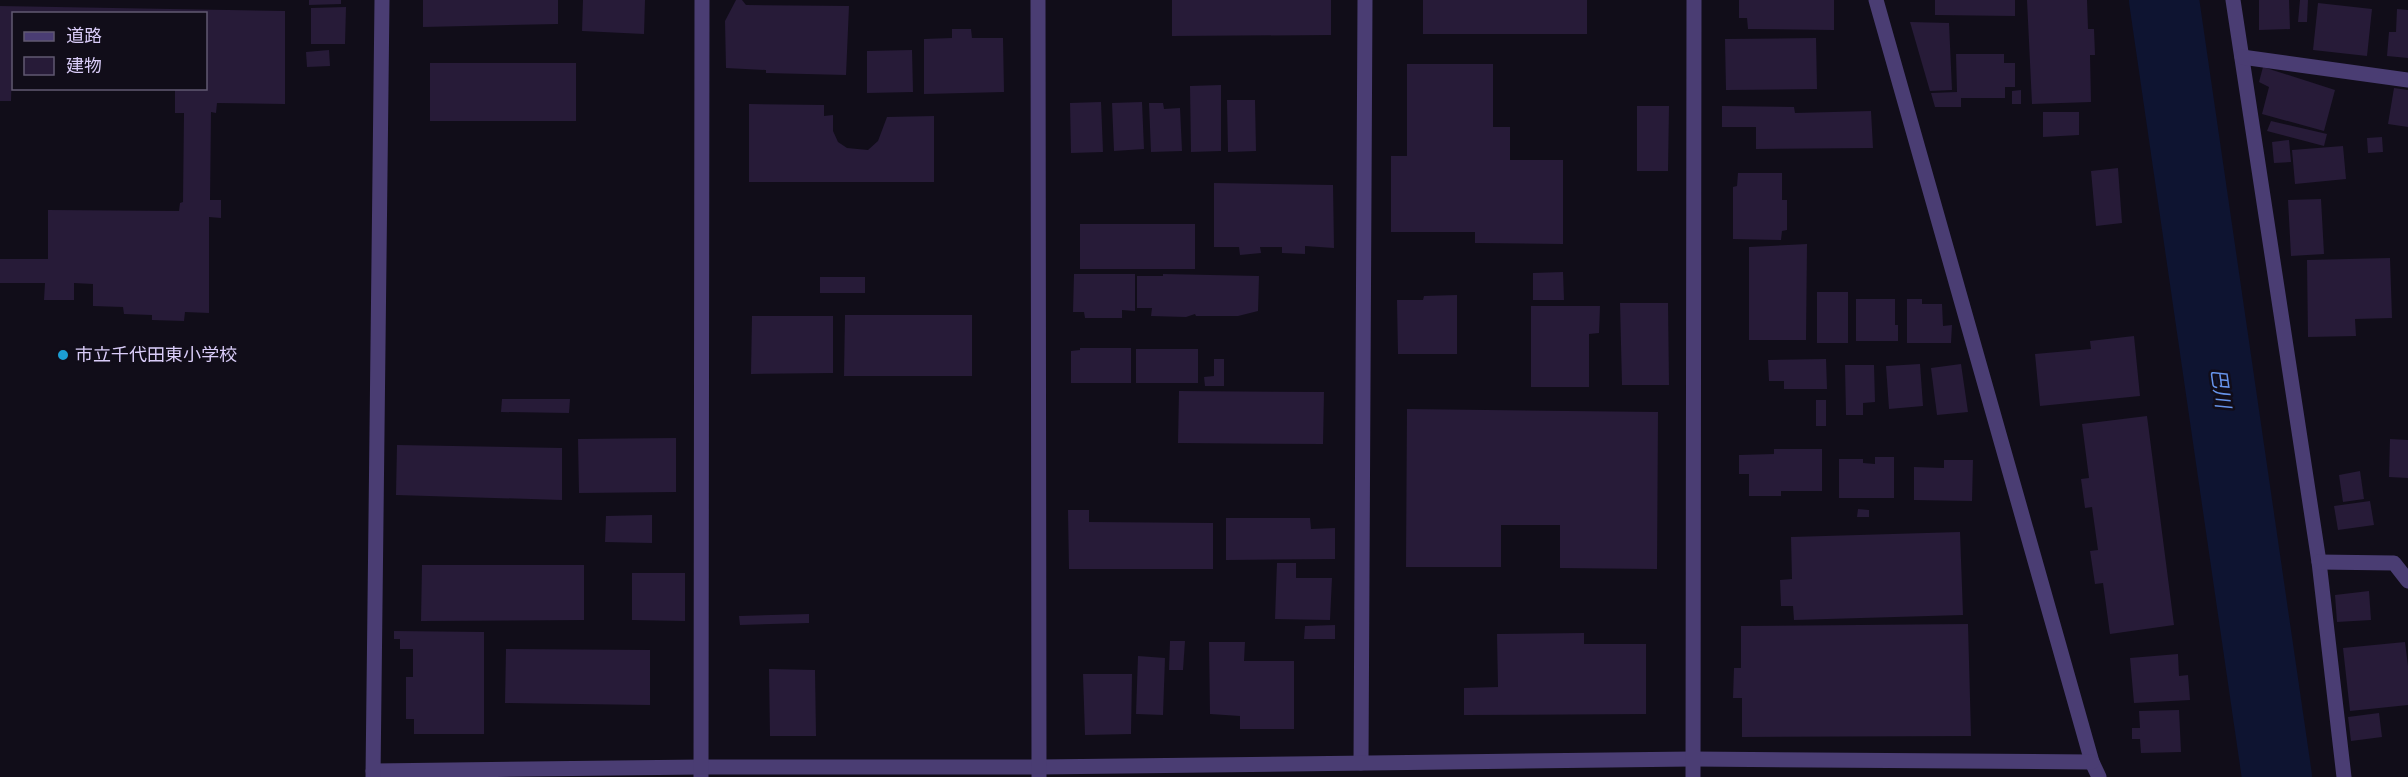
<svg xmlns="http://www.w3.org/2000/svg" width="2408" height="777" font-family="'Titillium Web','Noto Sans JP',sans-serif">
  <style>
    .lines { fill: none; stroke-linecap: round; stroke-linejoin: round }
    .river { stroke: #0e1431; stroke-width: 70 }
    .building { fill: #271b38 }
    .minor { stroke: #4a3d73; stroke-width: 15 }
    .tertiary { stroke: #4a3d73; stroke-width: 15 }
    .poi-dot { fill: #1c9ed4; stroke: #110d19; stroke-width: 2 }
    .labels { text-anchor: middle; stroke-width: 5; stroke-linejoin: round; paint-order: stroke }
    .poi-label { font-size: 18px; fill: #d9ccf8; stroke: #110d19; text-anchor: start }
    .water-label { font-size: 20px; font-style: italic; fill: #6794eb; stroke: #110d19 }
  </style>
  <rect width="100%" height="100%" fill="#110d19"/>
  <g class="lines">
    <polyline class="river" points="2164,0 2277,777"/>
  </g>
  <g class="building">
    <polygon points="309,0 341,0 341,4 309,5"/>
    <polygon points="423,0 558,0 558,24 423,27"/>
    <polygon points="583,0 645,0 644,34 582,31"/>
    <polygon points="736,0 742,0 746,5 849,6 846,75 766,73 766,70 726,68 725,21"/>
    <polygon points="1172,0 1331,0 1331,35 1172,36"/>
    <rect x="1423" y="0" width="164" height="34"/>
    <polygon points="1739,0 1834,0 1834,30 1748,29 1747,18 1739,18"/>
    <polygon points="1935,0 2015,0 2015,16 1935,15"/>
    <polygon points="2027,0 2087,0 2088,29 2094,29 2095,55 2090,55 2091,102 2032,104"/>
    <polygon points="2259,0 2289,0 2290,29 2259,30"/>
    <polygon points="2300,0 2308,0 2307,22 2298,22"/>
    <polygon points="2318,3 2372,9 2367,56 2313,50"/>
    <polygon points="0,6 285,11 285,104 217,103 216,113 211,112 210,200 221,200 221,218 209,217 209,313 185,312 184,321 152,320 152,315 124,314 123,307 93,306 93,284 74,283 74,300 44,300 45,283 0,283 0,259 48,259 48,210 179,211 180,203 183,202 184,113 175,113 175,88 206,88 206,14 14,14 14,67 12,67 11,101 0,101"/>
    <polygon points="346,7 345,44 311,44 311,8"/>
    <polygon points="2397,9 2408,10 2408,58 2387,56 2389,32 2396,32"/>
    <polygon points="1910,22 1949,23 1952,90 1930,91"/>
    <polygon points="952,29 971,29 972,38 1003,38 1004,92 924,94 924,39 952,38"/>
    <polygon points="1816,38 1817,89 1726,90 1725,39"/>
    <polygon points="329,50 330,66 307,67 306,52"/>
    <polygon points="912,50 913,92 867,93 867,51"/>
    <polygon points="1956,54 2004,54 2004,63 2015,63 2015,87 2005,87 2005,98 1961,98 1961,107 1935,107 1931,93 1957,92"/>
    <rect x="430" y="63" width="146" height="58"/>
    <polygon points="1407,64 1493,64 1493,127 1510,127 1510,160 1563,160 1563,244 1475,243 1475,232 1391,232 1391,156 1407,156"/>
    <polygon points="2263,67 2335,90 2324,131 2262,114 2269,87 2259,82"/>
    <polygon points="1221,85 1221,151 1191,152 1190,86"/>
    <polygon points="2394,88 2408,90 2408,127 2388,124"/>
    <polygon points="2021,90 2021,104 2012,104 2012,91"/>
    <polygon points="1227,100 1255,100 1256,151 1228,152"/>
    <polygon points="1101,102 1103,152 1071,153 1070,103"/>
    <polygon points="1142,102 1144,149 1114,151 1112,103"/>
    <polygon points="1149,103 1163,103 1164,109 1180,108 1182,151 1151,152"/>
    <polygon points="749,104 824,105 824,116 833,115 833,131 838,142 847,148 868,150 878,141 887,117 934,116 934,182 749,182"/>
    <polygon points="1637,106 1669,106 1668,171 1637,171"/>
    <polygon points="1722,106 1794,107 1795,113 1871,111 1873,148 1756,149 1756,127 1722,127"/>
    <polygon points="2043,112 2079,112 2079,135 2043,137"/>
    <polygon points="2271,121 2327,134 2324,146 2267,131"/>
    <polygon points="2382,137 2383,152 2368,153 2367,138"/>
    <polygon points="2289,140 2291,162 2274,163 2272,142"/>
    <polygon points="2343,146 2346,179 2295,184 2292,150"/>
    <polygon points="2118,168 2122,223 2096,226 2091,171"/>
    <polygon points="1738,173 1782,173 1782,200 1787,200 1787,230 1782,231 1781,240 1733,239 1733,187 1737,186"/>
    <polygon points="1214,183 1333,185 1334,248 1305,246 1305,254 1282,253 1282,247 1260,247 1261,253 1240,255 1239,247 1214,247"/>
    <polygon points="2321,199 2324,254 2291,256 2288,200"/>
    <rect x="1080" y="224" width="115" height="45"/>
    <polygon points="1807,244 1806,340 1749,340 1749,247"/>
    <polygon points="2390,258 2392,318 2355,319 2356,336 2308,337 2307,260"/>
    <polygon points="1563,272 1564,300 1533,300 1533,273"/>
    <polygon points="1074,274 1135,274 1135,311 1122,310 1122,318 1085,318 1084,312 1073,312"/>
    <polygon points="1163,274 1259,276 1258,311 1238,316 1196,316 1195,314 1186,317 1151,316 1152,308 1137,308 1137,276 1163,276"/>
    <rect x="820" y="277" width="45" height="16"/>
    <rect x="1817" y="292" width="31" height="51"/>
    <polygon points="1457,295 1457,354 1398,354 1397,300 1423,300 1424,296"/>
    <polygon points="1856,299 1895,299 1895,325 1898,325 1898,341 1856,341"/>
    <polygon points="1907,299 1922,299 1922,304 1942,304 1943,326 1952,325 1951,343 1907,343"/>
    <polygon points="1620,303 1668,303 1669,385 1622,385"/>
    <polygon points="1531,306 1600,306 1599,333 1589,334 1589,387 1531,387"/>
    <polygon points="845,315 972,315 972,376 844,376"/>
    <polygon points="752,316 833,316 833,373 751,374"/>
    <polygon points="2134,336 2140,396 2040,406 2035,354 2091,349 2090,341"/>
    <polygon points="1080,348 1131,348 1131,383 1071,383 1071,351 1080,350"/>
    <rect x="1136" y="349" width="62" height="34"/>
    <polygon points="1214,359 1224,359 1224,386 1205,386 1204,377 1214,376"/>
    <polygon points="1826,359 1827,389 1784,389 1784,381 1769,381 1768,360"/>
    <polygon points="1920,364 1923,406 1889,409 1886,366"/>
    <polygon points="1961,364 1968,412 1937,415 1931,368"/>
    <polygon points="1845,365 1874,365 1875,402 1863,403 1863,415 1846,415"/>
    <polygon points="1179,391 1324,392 1323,444 1178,443"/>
    <polygon points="502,399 570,399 569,413 501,412"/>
    <rect x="1816" y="400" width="10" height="26"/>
    <polygon points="1407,409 1658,412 1657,569 1560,568 1560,525 1501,525 1501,567 1406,567"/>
    <polygon points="2147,416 2174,625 2110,634 2103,583 2095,584 2090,551 2098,550 2092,507 2085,508 2081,479 2089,478 2082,424"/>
    <polygon points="676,438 676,492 579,493 578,439"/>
    <polygon points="2390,439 2408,440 2408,478 2389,477"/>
    <polygon points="397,445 562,448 562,500 396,495"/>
    <polygon points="1774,449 1822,449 1822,491 1781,491 1781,496 1749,496 1749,474 1739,474 1739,455 1774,454"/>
    <polygon points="1875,457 1894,457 1894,498 1839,498 1839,459 1863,459 1863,463 1875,464"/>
    <polygon points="1944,460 1973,460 1972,501 1914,500 1914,467 1944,468"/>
    <polygon points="2360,471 2364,499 2343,502 2339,475"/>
    <polygon points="2370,501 2374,525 2338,530 2334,506"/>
    <polygon points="1858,509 1869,510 1869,517 1857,517"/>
    <polygon points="1068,510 1089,510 1089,522 1213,523 1213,569 1069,569"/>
    <polygon points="652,515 652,543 605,542 606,516"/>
    <polygon points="1226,518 1310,518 1311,529 1335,528 1335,559 1226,560"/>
    <polygon points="1960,532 1963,615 1794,620 1793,606 1781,606 1780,580 1792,579 1791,537"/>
    <polygon points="1277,563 1296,563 1296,578 1332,578 1330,620 1275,619"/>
    <polygon points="422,565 584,565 584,620 421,621"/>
    <polygon points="632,573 685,573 685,621 632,620"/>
    <polygon points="2369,591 2371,620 2337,622 2335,595"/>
    <polygon points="809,614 809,623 740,625 739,616"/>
    <polygon points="1968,624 1971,736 1742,737 1742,698 1733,698 1734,668 1741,668 1741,626"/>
    <polygon points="1335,625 1335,639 1304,639 1305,626"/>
    <polygon points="394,631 484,632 484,734 414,734 414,719 406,719 406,677 413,677 413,649 400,649 400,639 394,639"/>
    <polygon points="1584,633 1584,644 1646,644 1646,714 1464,715 1464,688 1498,687 1497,634"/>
    <polygon points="1170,641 1185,641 1183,670 1169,670"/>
    <polygon points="1209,642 1245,642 1244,661 1294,661 1294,729 1240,729 1240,716 1210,714"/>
    <polygon points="2405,642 2408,666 2408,705 2350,711 2343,648"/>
    <polygon points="506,649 650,650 650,705 505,703"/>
    <polygon points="2178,654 2179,676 2188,675 2190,700 2134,703 2130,658"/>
    <polygon points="1138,656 1165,658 1163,715 1136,714"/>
    <polygon points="769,669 815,670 816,736 770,736"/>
    <polygon points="1083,674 1132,674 1131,734 1085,735"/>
    <polygon points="2179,710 2181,752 2141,753 2140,739 2132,739 2132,728 2140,728 2139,711"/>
    <polygon points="2379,713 2382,737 2351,741 2348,717"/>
  </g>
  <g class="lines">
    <g class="minor">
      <polyline points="1876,0 2092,762 2099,777"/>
      <polyline points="2233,0 2319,562 2344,777"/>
      <polyline points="2242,57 2408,80"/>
      <polyline points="2319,562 2394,563 2408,581"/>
      <polyline points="1361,763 1365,0"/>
      <polyline points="373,771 701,767 1039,767 1693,759 2092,762"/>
      <polyline points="373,777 382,0"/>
      <polyline points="701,777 702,0"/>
      <polyline points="1693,777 1694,0"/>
    </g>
    <polyline class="tertiary" points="1038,0 1039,777"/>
  </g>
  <circle class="poi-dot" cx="63" cy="355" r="6"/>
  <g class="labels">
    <g class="poi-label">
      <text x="75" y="361">市立千代田東小学校</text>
    </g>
    <g class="water-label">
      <text transform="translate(2221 388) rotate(82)" y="7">巴川</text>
    </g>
  </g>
  <rect x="12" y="12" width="195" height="78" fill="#110d19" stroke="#615972" stroke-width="1.5"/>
  <rect x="24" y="32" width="30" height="9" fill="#4a3d73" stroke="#615972" stroke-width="1.5"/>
  <text x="66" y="42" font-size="18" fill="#d9ccf8">道路</text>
  <rect x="24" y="57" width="30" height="18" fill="#271b38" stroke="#615972" stroke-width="1.5"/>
  <text x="66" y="72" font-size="18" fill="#d9ccf8">建物</text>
</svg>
